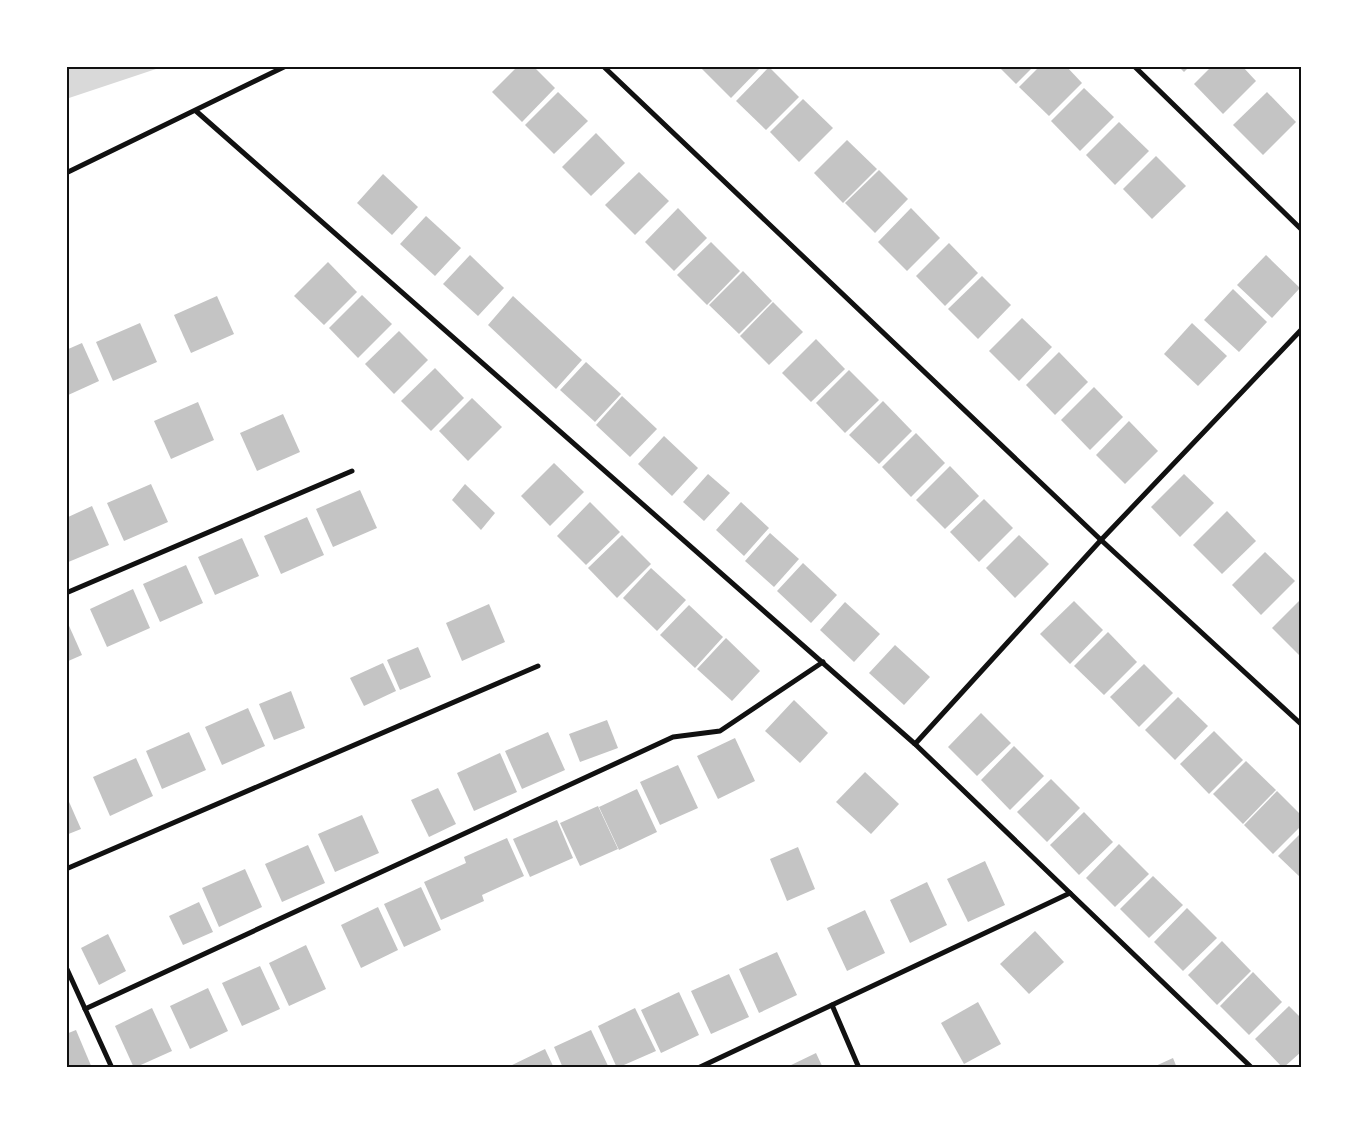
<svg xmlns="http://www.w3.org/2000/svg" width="1367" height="1134" font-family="Montserrat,sans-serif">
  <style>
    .water { fill: #d9d9d9 }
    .building { fill: #c4c4c4 }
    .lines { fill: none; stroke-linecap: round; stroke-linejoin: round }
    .minor { stroke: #111; stroke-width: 5 }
    .neatline { fill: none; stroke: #111; stroke-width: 2 }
  </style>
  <rect width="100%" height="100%" fill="#fff"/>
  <polygon class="water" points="66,66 165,66 66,99"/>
  <g class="building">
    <polygon points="518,66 533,66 555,88 522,122 492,92"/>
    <polygon points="703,66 762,66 731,98 701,68"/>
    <polygon points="998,66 1034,66 1016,84"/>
    <polygon points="1040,66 1066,66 1082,83 1049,116 1019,87"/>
    <polygon points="1178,66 1190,66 1184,72"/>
    <polygon points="1212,66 1242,66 1256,81 1223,114 1194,84"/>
    <polygon points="769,67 799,97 766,130 736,101"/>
    <polygon points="1084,88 1114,117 1080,151 1051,121"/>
    <polygon points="558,92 588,121 554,154 525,125"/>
    <polygon points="1267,92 1296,122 1263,155 1233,125"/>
    <polygon points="803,99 833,128 799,162 770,132"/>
    <polygon points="1119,122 1149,151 1115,185 1086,155"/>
    <polygon points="596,133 625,163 591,196 562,167"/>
    <polygon points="847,140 877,169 843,203 814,173"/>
    <polygon points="1156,156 1186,186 1152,219 1123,189"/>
    <polygon points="879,170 908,199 875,233 845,203"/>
    <polygon points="639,172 669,201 635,235 605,205"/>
    <polygon points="383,174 418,207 392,235 357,203"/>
    <polygon points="678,208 707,238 674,271 645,242"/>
    <polygon points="911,208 940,238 907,271 878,242"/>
    <polygon points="426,216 461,248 435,276 400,244"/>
    <polygon points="711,242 740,271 707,305 677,275"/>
    <polygon points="949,243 978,273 945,306 916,276"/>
    <polygon points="470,255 504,288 478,316 443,284"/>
    <polygon points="1266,255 1300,288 1272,318 1237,285"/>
    <polygon points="328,262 357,292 324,325 294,296"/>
    <polygon points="743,271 772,301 739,334 709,305"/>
    <polygon points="982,276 1011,305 978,339 948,309"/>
    <polygon points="1233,289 1267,322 1239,352 1204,320"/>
    <polygon points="362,295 392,324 358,358 329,328"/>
    <polygon points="217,296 234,334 191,353 174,315"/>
    <polygon points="513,296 582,360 556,389 488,325"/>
    <polygon points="773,302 803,332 769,365 740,336"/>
    <polygon points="1022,318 1052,347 1019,381 989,351"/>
    <polygon points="140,323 157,362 113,381 96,342"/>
    <polygon points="1192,323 1227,356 1198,386 1164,354"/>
    <polygon points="399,331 428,360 394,394 365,364"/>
    <polygon points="816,339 845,369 811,402 782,373"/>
    <polygon points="82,343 99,381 66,396 66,350"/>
    <polygon points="1059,352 1088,382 1055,415 1026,385"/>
    <polygon points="586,362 621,394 595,422 560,390"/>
    <polygon points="435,368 464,398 431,431 401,401"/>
    <polygon points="849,370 879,400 845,433 816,403"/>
    <polygon points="1094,387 1123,417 1090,450 1061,420"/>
    <polygon points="622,396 657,429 630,457 596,425"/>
    <polygon points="472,398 502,427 468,461 439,431"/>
    <polygon points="883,401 912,431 879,464 849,435"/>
    <polygon points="198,402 214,440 171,459 154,421"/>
    <polygon points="283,414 300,452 257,471 240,433"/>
    <polygon points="1129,421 1158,451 1125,484 1096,455"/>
    <polygon points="916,433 945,463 911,497 882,467"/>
    <polygon points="664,436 698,468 672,496 638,464"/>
    <polygon points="554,463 584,492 550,526 521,496"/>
    <polygon points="950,466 979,496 945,529 916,500"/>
    <polygon points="708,474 730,493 704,521 683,502"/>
    <polygon points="1184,474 1214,503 1180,537 1151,507"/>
    <polygon points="151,484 168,522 124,541 107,503"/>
    <polygon points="465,484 495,513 481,530 452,500"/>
    <polygon points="360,490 377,528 333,547 316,509"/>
    <polygon points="984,499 1013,528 979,562 950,532"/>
    <polygon points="590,502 620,532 586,565 557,536"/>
    <polygon points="741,502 769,528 744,556 716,530"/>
    <polygon points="92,506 109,545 66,563 66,518"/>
    <polygon points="1227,511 1256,541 1222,574 1193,545"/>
    <polygon points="307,517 324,555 281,574 264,536"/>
    <polygon points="770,533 799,559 774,587 745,561"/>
    <polygon points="622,535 651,564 617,598 588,568"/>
    <polygon points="1019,535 1049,564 1015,598 986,568"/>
    <polygon points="242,538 259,576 215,595 198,557"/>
    <polygon points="1265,552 1295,581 1261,615 1232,585"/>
    <polygon points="803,563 837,595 811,623 777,591"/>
    <polygon points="186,565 203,603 160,622 143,584"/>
    <polygon points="651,568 686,600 657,631 623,598"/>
    <polygon points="133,589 150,628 107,647 90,609"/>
    <polygon points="1301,599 1301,657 1272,628"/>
    <polygon points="1074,601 1103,630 1070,664 1040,634"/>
    <polygon points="845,602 880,634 854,662 820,630"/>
    <polygon points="489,604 505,642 462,661 446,623"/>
    <polygon points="689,605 723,637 695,668 660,635"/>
    <polygon points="66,619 82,655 66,662"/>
    <polygon points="1108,632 1137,662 1104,695 1074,666"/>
    <polygon points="726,638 760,671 732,701 697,669"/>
    <polygon points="895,645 930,677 904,705 869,673"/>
    <polygon points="418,647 431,677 400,690 387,660"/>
    <polygon points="383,663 396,691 364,706 350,678"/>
    <polygon points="1144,664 1173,693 1139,727 1110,697"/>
    <polygon points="291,691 305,728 274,740 259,704"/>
    <polygon points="1178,697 1208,726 1175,760 1145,730"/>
    <polygon points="794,700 828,733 800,763 765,731"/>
    <polygon points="248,708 265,746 222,765 205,727"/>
    <polygon points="981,713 1011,743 977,776 948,747"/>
    <polygon points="607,720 618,748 580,762 569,734"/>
    <polygon points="1214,731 1243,760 1209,794 1180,764"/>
    <polygon points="189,732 206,770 162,789 146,751"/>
    <polygon points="548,732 565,770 522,789 505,751"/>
    <polygon points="735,738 755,781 718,799 697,756"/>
    <polygon points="1014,746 1044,776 1010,810 981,780"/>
    <polygon points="500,753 517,792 474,811 457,773"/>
    <polygon points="136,758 153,796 110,816 93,777"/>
    <polygon points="1246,761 1276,790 1243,824 1213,794"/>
    <polygon points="678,765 698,808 660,825 640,782"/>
    <polygon points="865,772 899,804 871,834 836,802"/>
    <polygon points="1051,779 1080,808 1047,842 1017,812"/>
    <polygon points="438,788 456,824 429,837 411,800"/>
    <polygon points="637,789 657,832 619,850 599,807"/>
    <polygon points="1277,791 1301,815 1301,826 1273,854 1244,825"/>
    <polygon points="66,795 81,829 66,835"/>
    <polygon points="598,806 618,849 580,866 560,823"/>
    <polygon points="1084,812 1113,842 1079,875 1050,845"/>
    <polygon points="362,815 379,853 335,872 318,834"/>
    <polygon points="557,820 573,858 530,877 513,839"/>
    <polygon points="1301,833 1301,878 1278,856"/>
    <polygon points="507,838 524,876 482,895 484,901 441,920 424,882 466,863 464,857"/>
    <polygon points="1119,844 1149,874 1115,907 1086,878"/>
    <polygon points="308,845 325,883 282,902 265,864"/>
    <polygon points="798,847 815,889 787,901 770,859"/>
    <polygon points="985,861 1005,905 968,922 947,879"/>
    <polygon points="245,869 262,907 219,927 202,888"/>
    <polygon points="1153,876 1183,905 1149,938 1120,909"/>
    <polygon points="927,882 947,925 910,943 890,900"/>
    <polygon points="421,887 441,930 404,947 384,904"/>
    <polygon points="199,902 213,932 183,945 169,916"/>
    <polygon points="378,907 398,950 361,968 341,925"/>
    <polygon points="1187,908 1217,938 1183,971 1154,942"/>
    <polygon points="865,910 885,953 847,971 827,928"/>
    <polygon points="1035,931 1064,962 1029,994 1000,964"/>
    <polygon points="108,934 126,971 99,985 81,948"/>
    <polygon points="1222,941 1251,971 1217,1005 1188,975"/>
    <polygon points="306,945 326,989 289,1006 269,963"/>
    <polygon points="777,952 797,995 759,1013 739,969"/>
    <polygon points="260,966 280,1009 242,1026 222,983"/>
    <polygon points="1253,972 1282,1002 1249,1035 1220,1006"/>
    <polygon points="729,974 749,1017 711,1034 691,991"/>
    <polygon points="208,988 228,1031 190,1049 170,1006"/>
    <polygon points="679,992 699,1035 661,1053 641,1010"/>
    <polygon points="978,1002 1001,1044 964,1064 941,1023"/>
    <polygon points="1289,1006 1301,1018 1301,1052 1283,1068 1255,1039"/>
    <polygon points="152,1008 172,1051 134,1068 115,1026"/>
    <polygon points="635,1008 656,1051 617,1068 598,1026"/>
    <polygon points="76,1030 92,1068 66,1068 66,1034"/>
    <polygon points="591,1030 609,1068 563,1068 554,1047"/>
    <polygon points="545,1049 554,1068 506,1068"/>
    <polygon points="816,1053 823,1068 785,1068"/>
    <polygon points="1173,1058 1177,1068 1151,1068"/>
  </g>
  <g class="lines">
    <g class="minor">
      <polyline points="603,66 1101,540 1301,724"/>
      <polyline points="1134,66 1301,229"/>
      <polyline points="196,111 915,744 1252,1068"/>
      <polyline points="66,173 286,66"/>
      <polyline points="66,593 352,471"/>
      <polyline points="915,744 1101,540 1301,330"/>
      <polyline points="66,869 538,666"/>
      <polyline points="66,967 112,1068"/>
      <polyline points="832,1005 859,1068"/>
      <polyline points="85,1009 673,737 720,731 823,662"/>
      <polyline points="698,1068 1070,893"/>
    </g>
  </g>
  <rect width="1367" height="1134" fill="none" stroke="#ffffff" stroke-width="135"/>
  <rect x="68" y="68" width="1232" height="998" class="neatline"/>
</svg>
